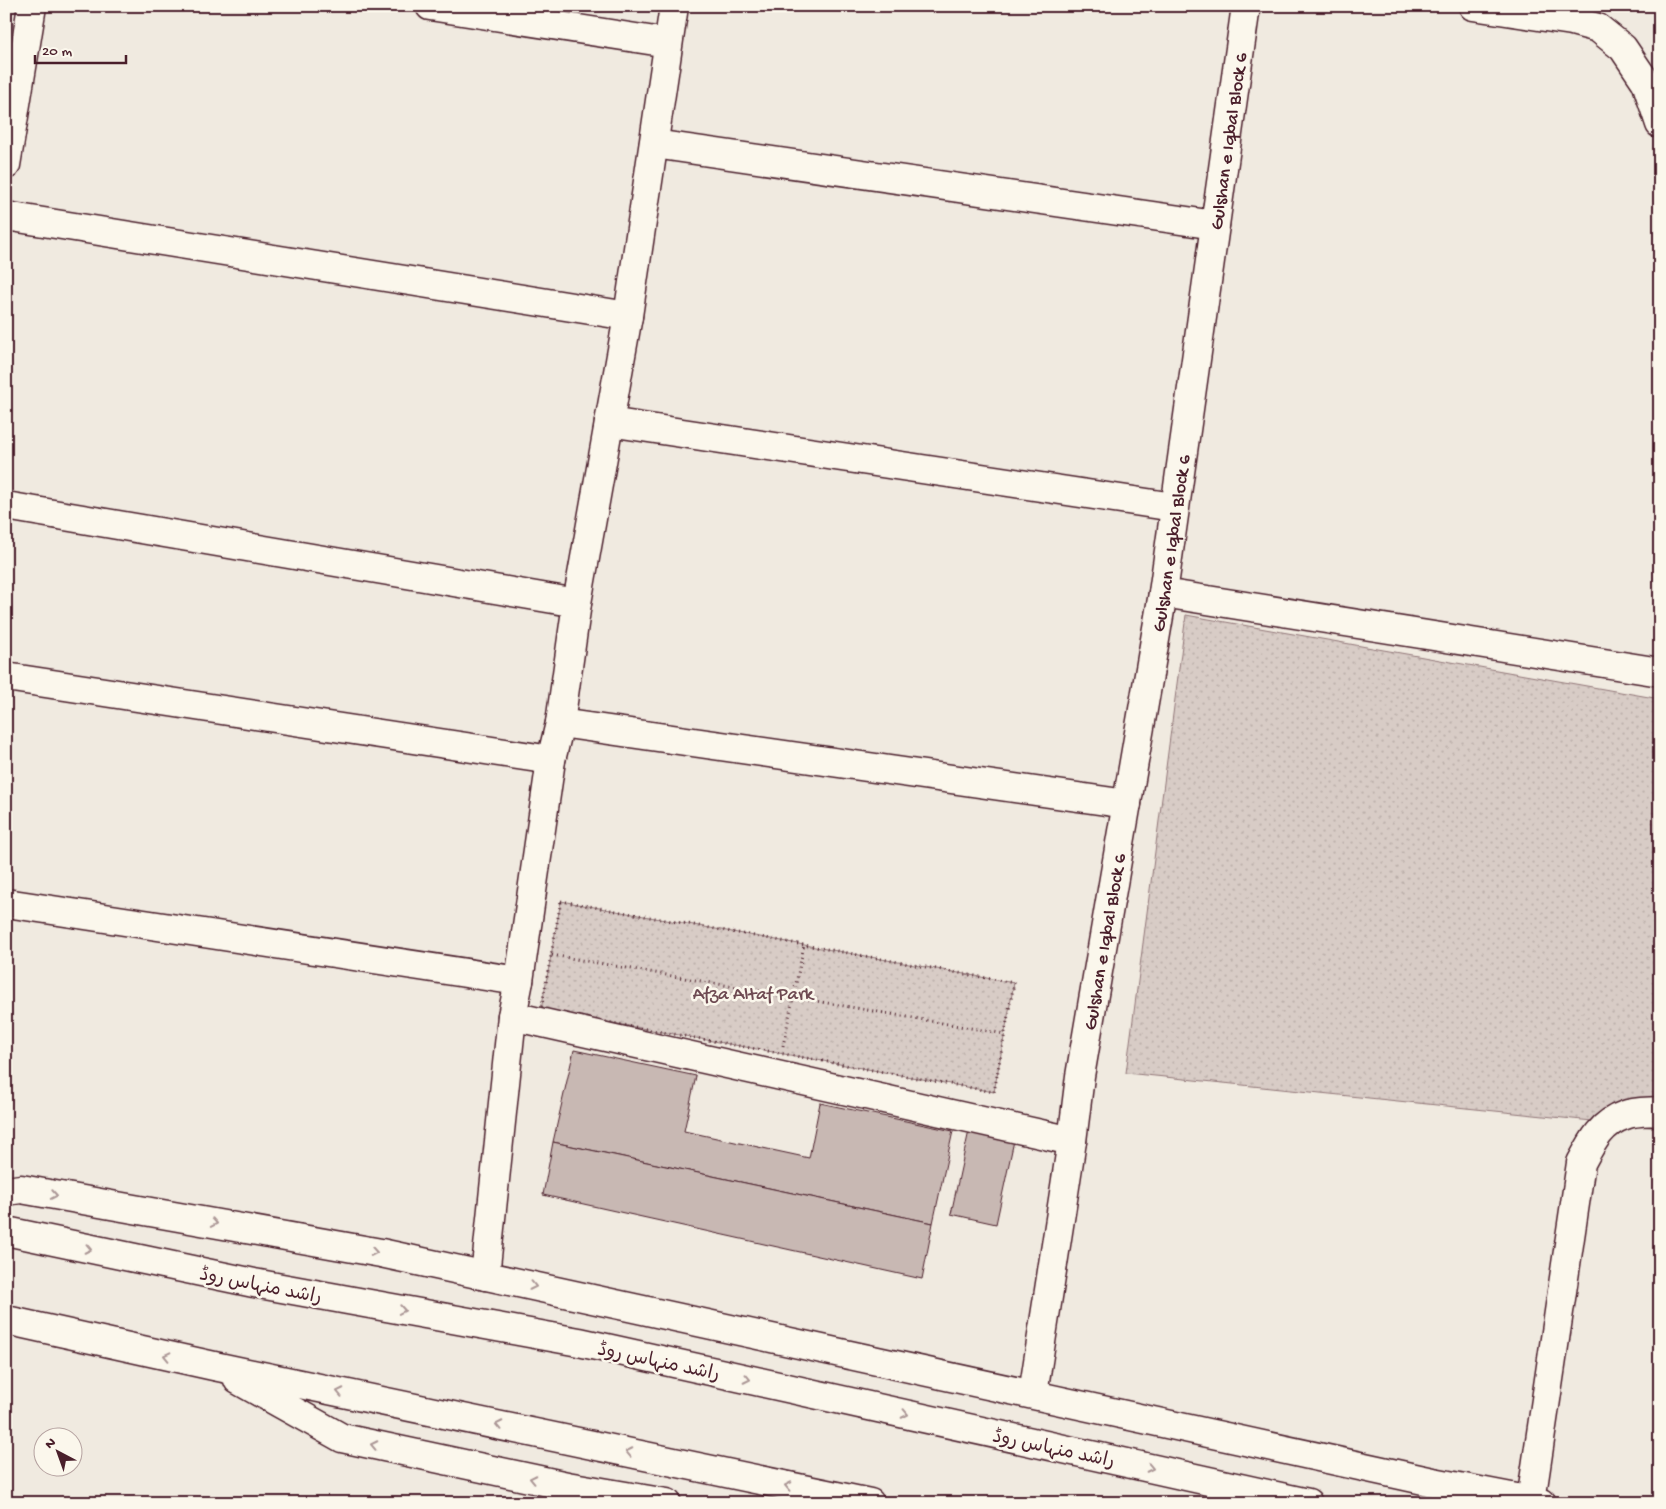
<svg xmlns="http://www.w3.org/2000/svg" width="1666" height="1509" font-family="'Gochi Hand','Playpen Sans Arabic',sans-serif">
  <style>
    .grass { fill: url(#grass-dots); stroke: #917678 }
    .building { fill: #c8b8b3; stroke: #4a1f2b }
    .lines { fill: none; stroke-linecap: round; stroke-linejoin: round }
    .minor-casing { stroke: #4a1f2b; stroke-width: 31 }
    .major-casing { stroke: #4a1f2b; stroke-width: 31 }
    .path { stroke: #4a1f2b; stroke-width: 3; stroke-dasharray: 1 4; stroke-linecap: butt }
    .minor { stroke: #fbf7ec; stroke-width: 28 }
    .major { stroke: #fbf7ec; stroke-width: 28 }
    .oneway { stroke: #ab9695 }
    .labels { text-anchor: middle; stroke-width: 5; stroke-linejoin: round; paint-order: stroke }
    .street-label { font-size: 19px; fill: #4a1f2b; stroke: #fbf7ec }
    .park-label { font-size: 19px; fill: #6e4a52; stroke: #fbf7ec }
  </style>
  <defs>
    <pattern id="grass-dots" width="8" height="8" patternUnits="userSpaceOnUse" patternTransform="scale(1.25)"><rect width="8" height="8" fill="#d8ccc6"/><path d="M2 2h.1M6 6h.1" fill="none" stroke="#bbafaa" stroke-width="1.8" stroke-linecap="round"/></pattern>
  </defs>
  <rect width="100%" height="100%" fill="#f0eae0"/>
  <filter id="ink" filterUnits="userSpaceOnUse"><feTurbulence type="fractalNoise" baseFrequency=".02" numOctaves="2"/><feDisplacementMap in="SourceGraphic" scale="10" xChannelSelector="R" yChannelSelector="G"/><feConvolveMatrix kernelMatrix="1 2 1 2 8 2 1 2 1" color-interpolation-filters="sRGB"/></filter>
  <g filter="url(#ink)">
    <g class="grass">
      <polygon points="1186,615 1660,699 1660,1128 1126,1073"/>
      <polygon points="561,901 1014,983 994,1092 541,1010"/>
    </g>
    <g class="building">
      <polygon points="574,1050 696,1076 684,1131 809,1158 820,1103 953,1131 933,1223 553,1142"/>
      <polygon points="970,1126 1015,1136 996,1224 951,1214"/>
      <polygon points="553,1142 933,1223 922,1279 543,1195"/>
    </g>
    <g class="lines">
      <defs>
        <g id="minor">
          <polyline points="430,6 668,43"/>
          <polyline points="1473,6 1572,21 1598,28 1623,48 1646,82 1660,124"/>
          <polyline points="654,144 1215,225"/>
          <polyline points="6,165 32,6"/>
          <polyline points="6,216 628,316"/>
          <polyline points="609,422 1174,507"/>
          <polyline points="6,506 577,603"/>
          <polyline points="1163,593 1660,672"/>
          <polyline points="6,677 551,760"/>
          <polyline points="560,723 1127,804"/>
          <polyline points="6,903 519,981"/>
          <polyline points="512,1016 1072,1141"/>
          <polyline points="485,1276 512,1016 519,981 551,760 560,723 577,603 628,316 674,6"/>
          <path id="s1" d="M1033 1394 1072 1141 1080 1076 1163 593 1246 6"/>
          <path d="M1531 1501 1581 1163C1592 1142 1601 1123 1625 1115 1635 1111 1649 1112 1660 1111"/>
        </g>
        <g id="major">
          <polyline points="6,1191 21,1189 381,1253 1433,1482 1542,1503"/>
          <polyline points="6,1231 254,1283 579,1342 1308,1503"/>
          <polyline points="6,1320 214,1366 870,1503"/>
          <polyline points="238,1380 342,1438 567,1486 667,1503"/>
        </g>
      </defs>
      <use href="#minor" class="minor-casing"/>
      <use href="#major" class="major-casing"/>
      <g class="path">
        <polygon points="561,901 1014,983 994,1092 541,1010"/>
        <polyline points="552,955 1005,1034"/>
        <polyline points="783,1046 804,945"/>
      </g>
      <use href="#minor" class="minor"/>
      <use href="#major" class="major"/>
    </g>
    <defs><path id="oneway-chevron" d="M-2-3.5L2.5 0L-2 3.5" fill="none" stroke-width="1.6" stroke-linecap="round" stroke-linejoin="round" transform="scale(1.25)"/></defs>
    <g class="oneway">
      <use href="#oneway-chevron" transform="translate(54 1195) rotate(10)"/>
      <use href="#oneway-chevron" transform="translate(214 1223) rotate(10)"/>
      <use href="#oneway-chevron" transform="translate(88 1249) rotate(12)"/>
      <use href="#oneway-chevron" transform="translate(374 1252) rotate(10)"/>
      <use href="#oneway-chevron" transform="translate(533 1286) rotate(12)"/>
      <use href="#oneway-chevron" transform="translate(402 1310) rotate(10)"/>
      <use href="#oneway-chevron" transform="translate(167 1356) rotate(-167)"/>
      <use href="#oneway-chevron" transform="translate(747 1379) rotate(12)"/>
      <use href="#oneway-chevron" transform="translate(340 1392) rotate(-168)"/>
      <use href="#oneway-chevron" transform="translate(905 1414) rotate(12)"/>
      <use href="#oneway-chevron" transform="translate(499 1425) rotate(-168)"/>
      <use href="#oneway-chevron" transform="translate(374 1445) rotate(-168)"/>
      <use href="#oneway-chevron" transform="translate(629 1452) rotate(-168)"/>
      <use href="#oneway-chevron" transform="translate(1150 1468) rotate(12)"/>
      <use href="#oneway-chevron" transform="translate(533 1479) rotate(-168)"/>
      <use href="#oneway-chevron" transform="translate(788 1486) rotate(-168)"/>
    </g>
  </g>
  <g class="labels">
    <g class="street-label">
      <text dy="7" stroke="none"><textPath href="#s1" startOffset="1268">Gulshan e Iqbal Block 6</textPath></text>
      <text dy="7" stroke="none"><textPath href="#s1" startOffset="862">Gulshan e Iqbal Block 6</textPath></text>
      <text dy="7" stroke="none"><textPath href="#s1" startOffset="458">Gulshan e Iqbal Block 6</textPath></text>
      <text transform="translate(261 1284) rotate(11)" y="7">راشد منہاس روڈ</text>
      <text transform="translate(659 1360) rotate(12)" y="7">راشد منہاس روڈ</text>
      <text transform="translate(1054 1447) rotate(12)" y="7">راشد منہاس روڈ</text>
    </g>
    <g class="park-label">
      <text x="753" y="999">Afza Altaf Park</text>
    </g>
  </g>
  <rect width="1666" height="1509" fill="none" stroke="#fbf7ec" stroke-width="25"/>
  <rect x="12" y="12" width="1641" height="1484" fill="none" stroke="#4a1f2b" stroke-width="2" filter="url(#ink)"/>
  <g transform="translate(58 1452) rotate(319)"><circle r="24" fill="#fbf7ec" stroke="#b4a19f"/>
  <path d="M0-4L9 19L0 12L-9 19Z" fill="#4a1f2b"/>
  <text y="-8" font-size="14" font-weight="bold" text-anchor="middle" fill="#4a1f2b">N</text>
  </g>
  <path d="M35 55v8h91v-8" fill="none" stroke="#4a1f2b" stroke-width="2.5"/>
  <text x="42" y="55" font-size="15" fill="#4a1f2b" stroke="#fbf7ec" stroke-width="4" paint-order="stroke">20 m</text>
</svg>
